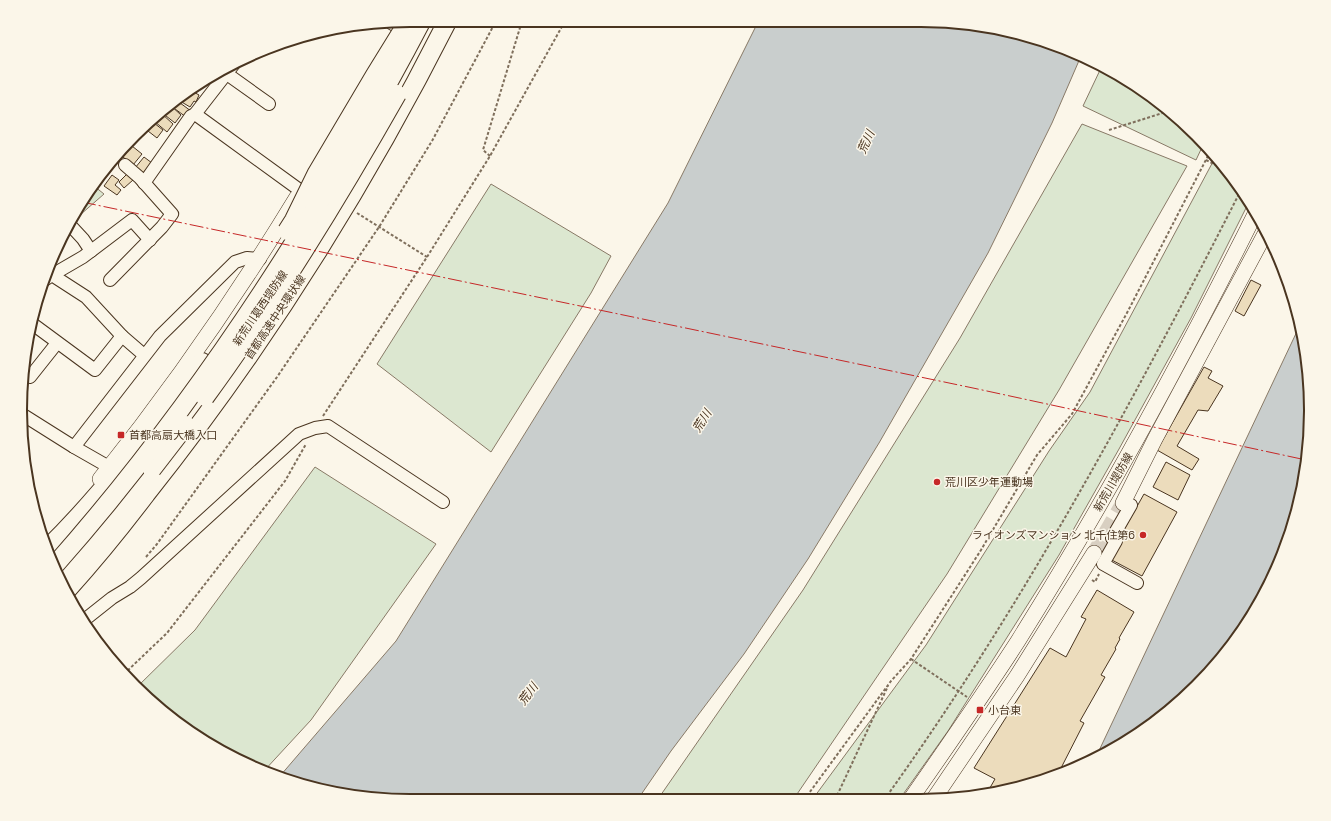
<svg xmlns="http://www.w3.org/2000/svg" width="1331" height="821" font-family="'Space Grotesk','Noto Sans JP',sans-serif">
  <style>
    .green { fill: #dce7d0; stroke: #887966 }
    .water { fill: #c9cecd; stroke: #887966 }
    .building { fill: #ecdcbc; stroke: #4a3520 }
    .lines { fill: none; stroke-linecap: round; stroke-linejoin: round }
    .major-tunnel { stroke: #d8cfc1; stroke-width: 15; stroke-dasharray: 15 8; stroke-linecap: butt }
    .minor-casing { stroke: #4a3520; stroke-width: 14 }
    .major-casing { stroke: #4a3520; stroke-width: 16 }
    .highway-casing { stroke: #4a3520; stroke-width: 20 }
    .path { stroke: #7f6f5c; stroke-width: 2; stroke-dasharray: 3 2; stroke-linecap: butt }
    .minor { stroke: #fbf6e9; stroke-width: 12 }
    .major { stroke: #fbf6e9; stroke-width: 15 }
    .highway { stroke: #fbf6e9; stroke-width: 18 }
    .highway-bridge-casing { stroke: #4a3520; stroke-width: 20; stroke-linecap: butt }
    .highway-bridge { stroke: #fbf6e9; stroke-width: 18 }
    .power { stroke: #c62828; stroke-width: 1; stroke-dasharray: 14 3 2 3; stroke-linecap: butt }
    .poi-dot { fill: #c62828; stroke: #fbf6e9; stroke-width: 1.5 }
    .labels { text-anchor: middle; stroke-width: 3; stroke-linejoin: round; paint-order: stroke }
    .street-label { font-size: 11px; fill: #4a3520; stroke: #fbf6e9 }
    .poi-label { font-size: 11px; fill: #4a3520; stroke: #fbf6e9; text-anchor: start }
    .water-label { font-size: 12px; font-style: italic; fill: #4a3520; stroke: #fbf6e9 }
    .rim { fill: none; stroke: #4a3520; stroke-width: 2 }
  </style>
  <rect width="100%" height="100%" fill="#fbf6e9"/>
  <g class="green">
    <polygon points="1101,68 1158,101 1204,143 1196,160 1083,106"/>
    <polygon points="1082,124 1187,166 1059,390 947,574 793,800 658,799 803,590 960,338"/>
    <polygon points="126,144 94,186 104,194 80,215 77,211 86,193"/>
    <polygon points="1216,156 1249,202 1191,318 1119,449 1059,555 948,731 899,800 812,800 926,645 1049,451 1090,392"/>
    <polygon points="491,184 611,256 591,293 491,452 377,364"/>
    <polygon points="315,467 436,544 311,720 263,772 173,720 136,688 195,630"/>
  </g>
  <g class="water">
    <polygon points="758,22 971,23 1070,50 1081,56 1052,123 988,253 879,443 808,559 744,654 671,751 638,799 360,798 280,776 396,641 668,203"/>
    <polygon points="1300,325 1308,359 1310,436 1298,511 1271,583 1230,648 1178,704 1116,749 1096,757"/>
  </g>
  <g class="building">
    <polygon points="190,90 199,95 196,102 194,101 190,107 180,101 185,93"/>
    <polygon points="176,100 191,111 186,117 171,106"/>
    <polygon points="169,104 181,115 175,123 161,112"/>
    <polygon points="161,113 173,124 167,132 154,121"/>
    <polygon points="154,123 163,130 157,138 148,131"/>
    <polygon points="132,146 142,154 133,165 123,157"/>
    <polygon points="144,157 152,163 142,174 135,168"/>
    <polygon points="127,174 133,180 124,188 119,182"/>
    <polygon points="112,175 119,180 115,185 121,190 117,195 104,186"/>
    <polygon points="1251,280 1261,285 1244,316 1235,311"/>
    <polygon points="1204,367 1212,371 1208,378 1223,386 1208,411 1198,410 1177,446 1199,459 1192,470 1157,450"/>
    <polygon points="1166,462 1190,475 1178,500 1153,487"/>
    <polygon points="1144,494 1177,512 1142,576 1108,558"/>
    <polygon points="1097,590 1134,612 1119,638 1120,639 1115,648 1116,649 1101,675 1105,677 1080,721 1084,723 1059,772 1022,788 987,793 995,779 974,768 1050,648 1066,657 1086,619 1081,617"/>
  </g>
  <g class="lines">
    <polyline class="major-tunnel" points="1094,553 1123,503"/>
    <defs>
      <g id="minor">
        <polyline points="391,23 398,27"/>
        <polyline points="227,74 269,104"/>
        <polyline points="195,114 312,199"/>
        <polyline points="144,183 191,116 195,114 237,60"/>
        <polyline points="70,225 83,239 91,251"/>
        <polyline points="52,275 83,257 132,220 150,240"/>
        <polyline points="110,280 162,227 172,214 140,178 125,165"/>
        <polyline points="34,325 95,370 122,336 86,297 52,275 43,281"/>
        <polyline points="122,336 144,355"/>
        <polyline points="26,374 30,377 57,343"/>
        <polyline points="20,413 74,447 109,467"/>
        <polyline points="74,447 160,336 235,262 247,258 260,259"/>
        <polyline points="1131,505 1112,538 1116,541 1103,564 1137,583"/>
        <polyline points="83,621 112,598 130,587 141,578 299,434 315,428 328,426 443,502"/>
      </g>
      <g id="major">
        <path d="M100 479C172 389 238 294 297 197"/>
        <polyline points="1123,503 1155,439 1266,232"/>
        <polyline points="101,527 155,457"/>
        <path d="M910 800C947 747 983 695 1018 641 1105 502 1183 358 1256 212"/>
        <polyline points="933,800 1017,676 1094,553"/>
      </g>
      <g id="highway">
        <path d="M47 549C105 492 153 427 202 362"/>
        <polyline points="65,571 111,520"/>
        <path d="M67 590C95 559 121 527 146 494 263 347 363 188 448 20"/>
      </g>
    </defs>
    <use href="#minor" class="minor-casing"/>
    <use href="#major" class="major-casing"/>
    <use href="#highway" class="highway-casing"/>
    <g class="path">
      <polyline points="1109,130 1169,111"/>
      <polyline points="490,156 483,150 522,21"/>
      <polyline points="1206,160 1227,171"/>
      <polyline points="357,213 427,257"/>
      <polyline points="323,416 427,257 490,156 565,21"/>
      <polyline points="146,557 157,544 277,377 379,227 432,141 496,21"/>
      <polyline points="1092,580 1095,582 1099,574"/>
      <polyline points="911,659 967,697"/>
      <polyline points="124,674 167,633 285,481 306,444"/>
      <polyline points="804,800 891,681 911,659 981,550 1037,455 1072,414 1128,311 1211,150"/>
      <polyline points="835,800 888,686"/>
      <path d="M884 800C1022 608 1134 400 1241 190"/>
    </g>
    <use href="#minor" class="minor"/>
    <use href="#major" class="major"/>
    <use href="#highway" class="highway"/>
    <defs>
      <g id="highway-bridge">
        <polyline points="287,231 294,220 317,173 375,75 409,20"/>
        <path d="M205 397C276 300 338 198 397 94"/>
        <polyline points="152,469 186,425"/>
        <path d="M55 565C200 401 320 214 422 20"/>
      </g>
    </defs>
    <use href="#highway-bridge" class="highway-bridge-casing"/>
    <use href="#highway-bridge" class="highway-bridge"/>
    <polyline class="power" points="82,202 973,388 1306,460"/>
  </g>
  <g class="poi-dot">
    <rect x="117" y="431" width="8" height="8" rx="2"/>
    <circle cx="937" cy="482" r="4"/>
    <circle cx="1143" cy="535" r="4"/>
    <rect x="976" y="706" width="8" height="8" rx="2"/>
  </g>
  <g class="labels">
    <g class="street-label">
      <text transform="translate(260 308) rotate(-56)" y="4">新荒川葛西堤防線</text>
      <text transform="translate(275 317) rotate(-56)" y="4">首都高速中央環状線</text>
      <text transform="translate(1113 482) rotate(-60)" y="4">新荒川堤防線</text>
    </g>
    <g class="poi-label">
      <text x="129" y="439">首都高扇大橋入口</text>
      <text x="945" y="486">荒川区少年運動場</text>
      <text x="1135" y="539" text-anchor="end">ライオンズマンション 北千住第6</text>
      <text x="988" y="714">小台東</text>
    </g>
    <g class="water-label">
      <text transform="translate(866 142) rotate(-66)" y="4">荒川</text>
      <text transform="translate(702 421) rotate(-58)" y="4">荒川</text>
      <text transform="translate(528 694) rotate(-53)" y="4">荒川</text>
    </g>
  </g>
  <path d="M0 0H1331V821H0ZM410 27H921A383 383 0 0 1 1304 410V411A383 383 0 0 1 921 794H410A383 383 0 0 1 27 411V410A383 383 0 0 1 410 27Z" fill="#fbf6e9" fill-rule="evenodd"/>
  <path class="rim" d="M410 27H921A383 383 0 0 1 1304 410V411A383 383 0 0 1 921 794H410A383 383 0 0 1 27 411V410A383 383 0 0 1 410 27Z"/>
</svg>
